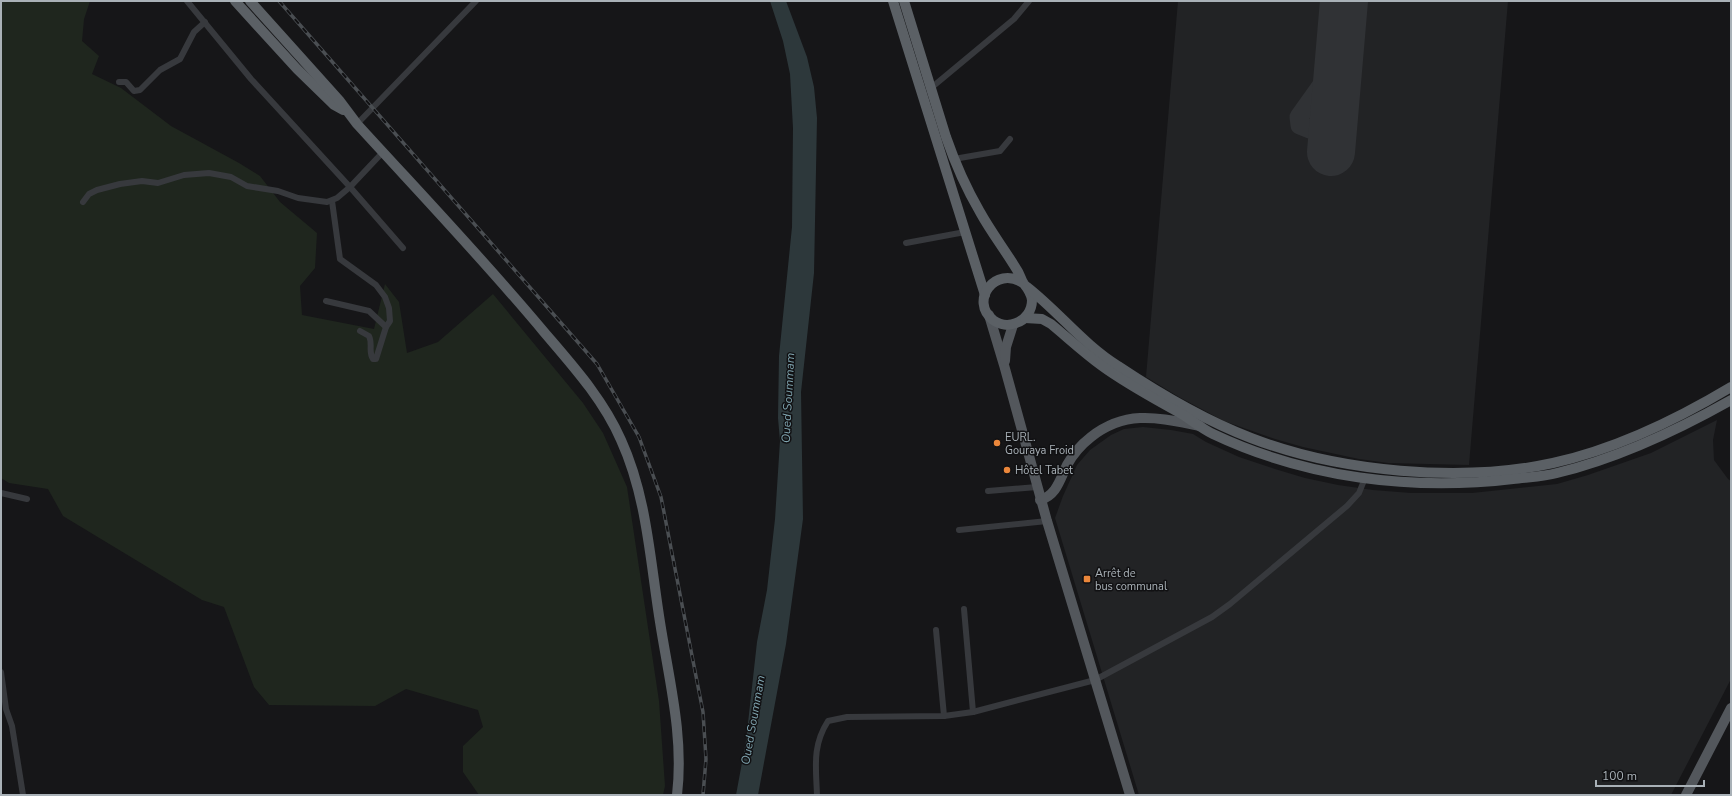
<svg xmlns="http://www.w3.org/2000/svg" width="1732" height="796" font-family="'Nunito Sans',sans-serif">
  <style>
    .built { fill: #222325 }
    .green { fill: #1f261e }
    .water { fill: #2d383b }
    .lines { fill: none; stroke-linecap: round; stroke-linejoin: round }
    .taxiway { stroke: #303235; stroke-width: 19 }
    .runway { stroke: #303235; stroke-width: 48 }
    .minor { stroke: #37393d; stroke-width: 6 }
    .primary { stroke: #53575c; stroke-width: 10 }
    .trunk { stroke: #5b6065; stroke-width: 10 }
    .rail-casing { stroke: #4a4e52; stroke-width: 3.5 }
    .rail { stroke: #111113; stroke-width: 2; stroke-dasharray: 6; stroke-linecap: butt }
    .poi-dot { fill: #eb873b; stroke: #111113; stroke-width: 1.5 }
    .labels { text-anchor: middle; stroke-width: 3; stroke-linejoin: round; paint-order: stroke }
    .poi-label { font-size: 11px; fill: #a9b1b7; stroke: #111113; text-anchor: start }
    .water-label { font-size: 12px; font-style: italic; fill: #81a6b1; stroke: #111113 }
  </style>
  <rect width="100%" height="100%" fill="#161618"/>
  <g class="built">
    <polygon points="1178,1 1508,1 1469,465 1388,463 1359,459 1303,447 1275,439 1224,421 1179,397 1146,377"/>
    <polygon points="1717,420 1713,440 1714,460 1728,479 1731,481 1731,679 1671,795 1139,795 1055,518 1063,496 1077,465 1090,450 1111,435 1124,429 1143,427 1171,430 1193,434 1206,442 1239,457 1275,469 1305,478 1338,485 1373,490 1411,493 1472,493 1557,484 1588,475 1651,453"/>
  </g>
  <polygon class="green" points="1,1 90,1 84,19 82,41 99,56 92,74 121,88 171,126 239,163 260,176 280,202 317,233 315,268 300,286 302,315 374,329 385,284 399,302 407,353 438,342 493,294 583,403 603,433 627,487 659,701 665,786 663,795 479,795 463,772 463,746 483,727 478,710 406,689 375,706 269,705 254,687 224,607 202,600 63,516 48,489 9,483 1,478"/>
  <polygon class="water" points="770,1 786,1 807,57 814,87 817,118 814,273 801,392 803,519 786,644 758,795 736,795 746,741 757,642 767,590 775,519 780,441 778,418 779,356 792,227 793,128 790,74 783,41"/>
  <g class="lines">
    <path class="taxiway" d="M1333 133C1320 133 1311 130 1300 125L1299 117 1339 61"/>
    <polyline class="runway" points="1331,152 1344,1"/>
    <g class="minor">
      <polyline points="187,1 251,79 350,187 403,248"/>
      <polyline points="119,82 126,82 134,91 140,90 160,70 180,59 194,32 205,22"/>
      <polyline points="931,88 1014,19 1029,1"/>
      <polyline points="357,124 476,1"/>
      <polyline points="954,159 1000,151 1010,139"/>
      <path d="M332 201 340 259 376 285 385 297 389 308 390 321 386 327 376 359H373C368 352 373 344 369 336L360 331"/>
      <polyline points="83,202 89,194 97,190 120,184 142,181 158,183 184,175 209,173 231,177 247,186 278,191 298,198 327,202 337,198 350,187 383,152"/>
      <polyline points="906,243 965,232"/>
      <polyline points="326,301 369,311 386,327"/>
      <polyline points="988,491 1037,487"/>
      <polyline points="1,493 27,499"/>
      <polyline points="959,530 1047,521"/>
      <polyline points="964,609 973,712"/>
      <polyline points="936,630 944,716"/>
      <polyline points="1,672 6,709 12,726 23,795"/>
      <path d="M817 795C816 767 812 746 828 721L847 717 944 716 973 712 1095 680 1212 617 1230 604 1347 506 1359 493 1365 478"/>
    </g>
    <g class="primary">
      <polyline points="989,315 1004,365 1047,521 1130,795"/>
      <polyline points="1005,361 1006,347 1013,325"/>
      <path d="M1040 500C1057 495 1060 479 1067 465 1073 454 1082 444 1091 437 1127 409 1159 418 1200 426"/>
      <polyline points="1686,795 1731,708"/>
    </g>
    <g class="trunk">
      <polyline points="235,1 297,69 334,105 343,110"/>
      <path d="M250 1 339 100 357 124C420 193 485 261 544 332 573 366 603 399 621 440 647 497 650 560 660 622 669 680 684 736 677 795"/>
      <polyline points="893,1 985,295"/>
      <path d="M904 1 946 137C955 163 966 188 980 212 991 232 1005 250 1017 270 1020 274 1021 280 1024 284 1028 289 1031 293 1032 300 1032 310 1026 320 1016 323 1009 326 1000 325 993 320 969 301 995 265 1023 283"/>
      <path d="M1027 287C1059 312 1084 345 1118 366 1160 394 1204 420 1251 438 1339 472 1461 483 1553 463 1616 449 1676 420 1731 387"/>
      <path d="M1025 318 1042 319 1051 324C1068 338 1084 353 1102 366 1128 385 1157 400 1185 416 1194 422 1203 429 1213 434 1306 478 1411 491 1513 479 1528 477 1543 477 1557 473 1618 458 1676 431 1731 400"/>
    </g>
    <defs>
      <polyline id="rail" points="279,1 597,364 639,437 661,497 703,712 706,759 703,795"/>
    </defs>
    <use href="#rail" class="rail-casing"/>
    <use href="#rail" class="rail"/>
  </g>
  <g class="poi-dot">
    <circle cx="997" cy="443" r="4"/>
    <circle cx="1007" cy="470" r="4"/>
    <rect x="1083" y="575" width="8" height="8" rx="2"/>
  </g>
  <g class="labels">
    <g class="poi-label">
      <text x="1005" y="441">EURL.<tspan x="1005" dy="13">Gouraya Froid</tspan></text>
      <text x="1015" y="474">Hôtel Tabet</text>
      <text x="1095" y="577">Arrêt de<tspan x="1095" dy="13">bus communal</tspan></text>
    </g>
    <g class="water-label">
      <text transform="translate(788 398) rotate(-87)" y="4">Oued Soummam</text>
      <text transform="translate(753 720) rotate(-80)" y="4">Oued Soummam</text>
    </g>
  </g>
  <rect width="1732" height="796" fill="none" stroke="#a9b1b7" stroke-width="4"/>
  <path d="M1596 780v6h108v-6" fill="none" stroke="#a9b1b7" stroke-width="2"/>
  <text x="1602" y="780" font-size="12" fill="#a9b1b7" stroke="#111113" stroke-width="3" paint-order="stroke">100 m</text>
</svg>
